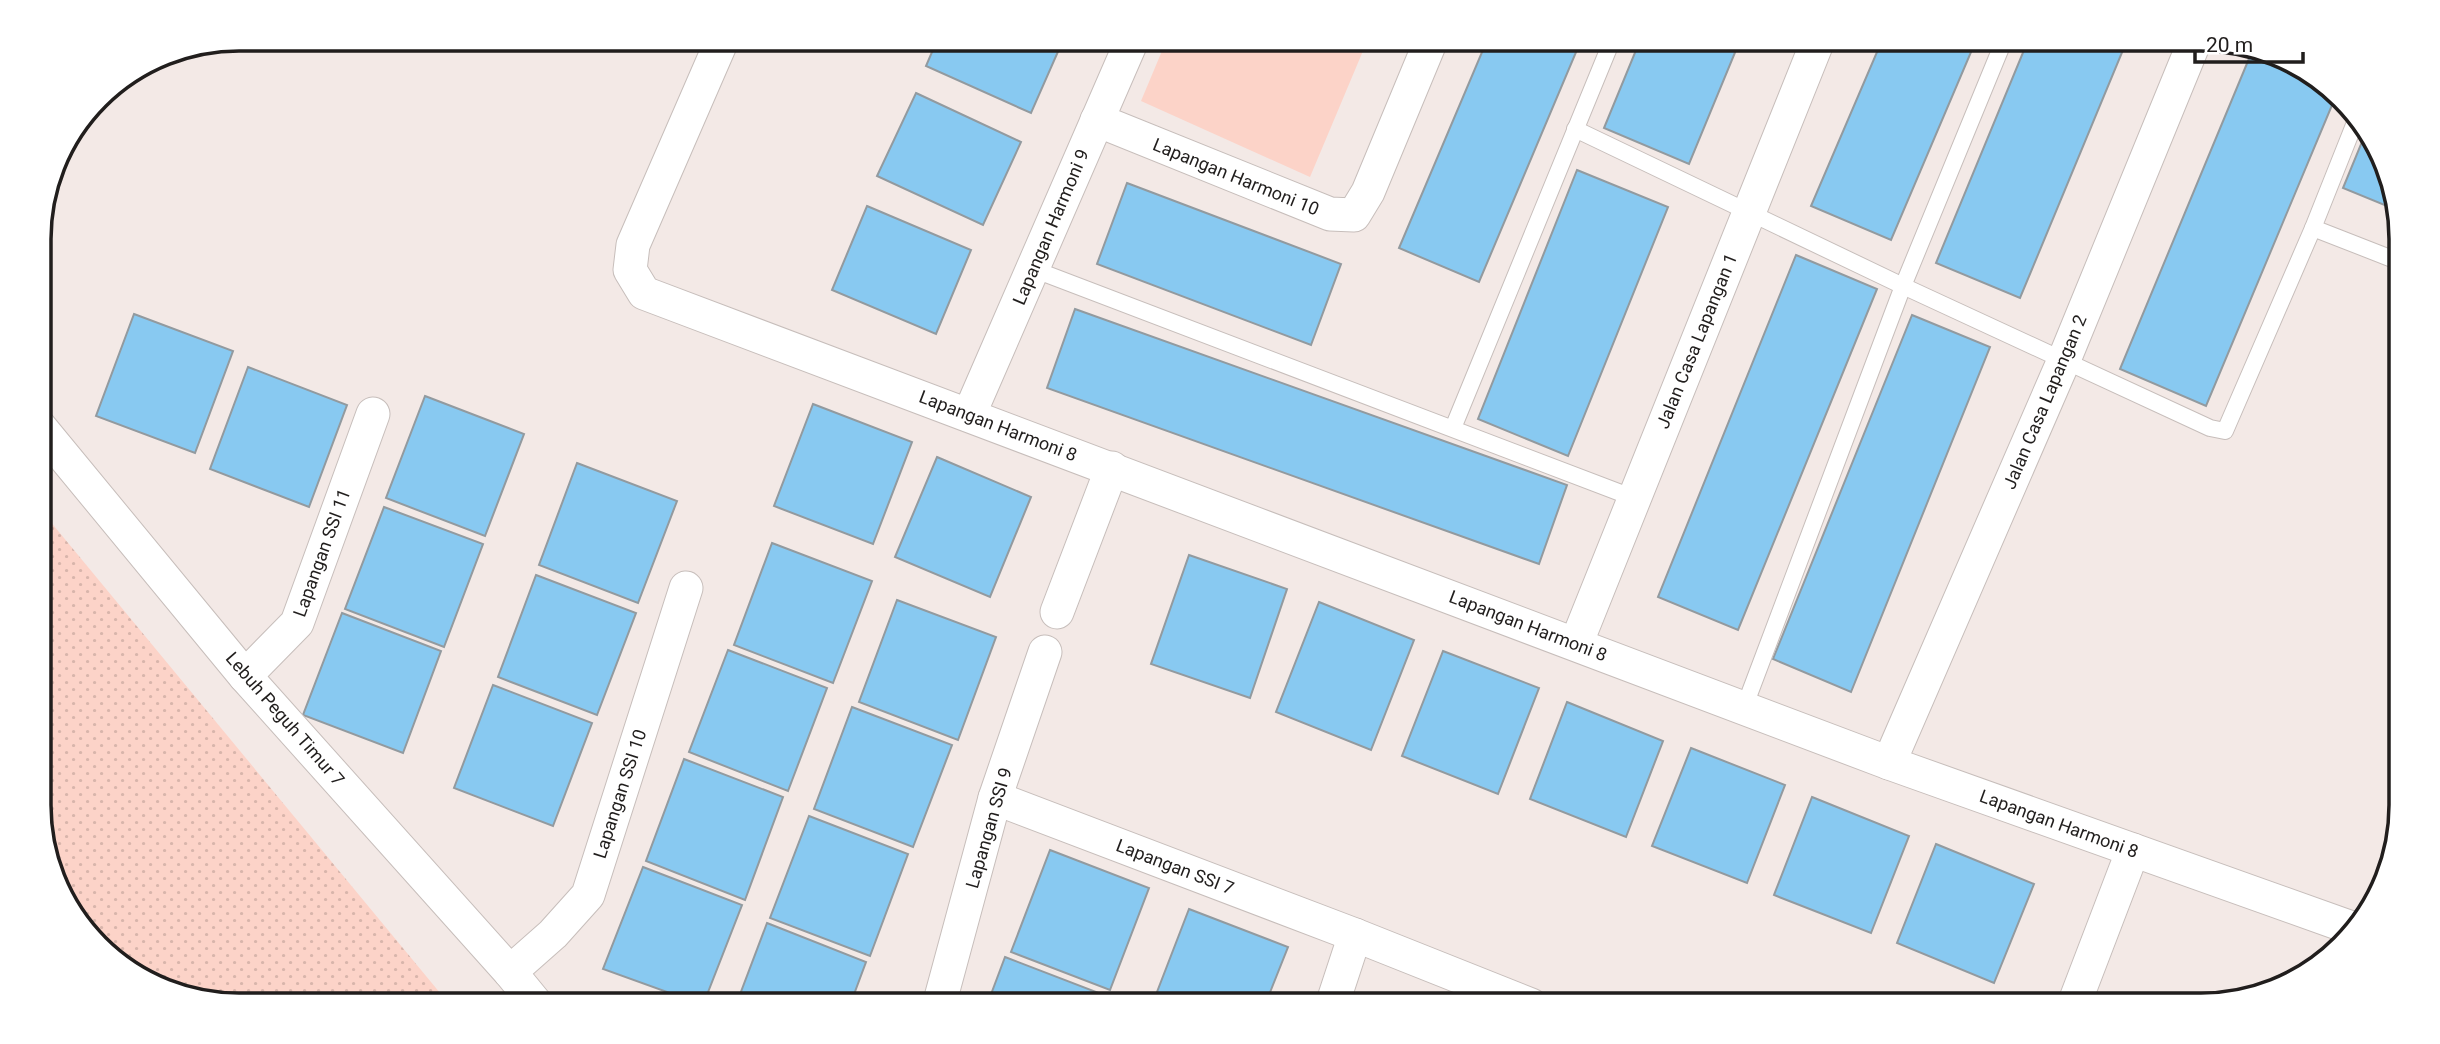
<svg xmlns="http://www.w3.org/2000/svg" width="2440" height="1044" font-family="Roboto,sans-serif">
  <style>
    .grass { fill: url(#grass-dots) }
    .green { fill: #fcd3c8 }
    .building { fill: #88c9f1; stroke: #929a9f; stroke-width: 2 }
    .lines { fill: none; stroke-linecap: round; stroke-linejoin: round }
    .service-casing { stroke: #c7bebb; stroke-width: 18 }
    .minor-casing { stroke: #c7bebb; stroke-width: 35 }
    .service { stroke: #fff; stroke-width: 16 }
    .minor { stroke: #fff; stroke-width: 33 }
    .labels { text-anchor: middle; stroke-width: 5; stroke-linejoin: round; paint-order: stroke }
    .street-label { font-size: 18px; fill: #211e1d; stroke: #fff }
    .rim { fill: none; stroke: #211e1d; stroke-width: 3.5 }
  </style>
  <defs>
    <pattern id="grass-dots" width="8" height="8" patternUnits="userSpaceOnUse" patternTransform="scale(1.75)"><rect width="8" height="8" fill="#fcd3c8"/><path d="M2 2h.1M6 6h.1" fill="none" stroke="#d8b5ab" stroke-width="1.8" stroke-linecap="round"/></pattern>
  </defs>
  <rect width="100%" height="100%" fill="#f3e9e6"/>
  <polygon class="grass" points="40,509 450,1005 239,1005 163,990 80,927 40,831"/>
  <polygon class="green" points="1167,39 1167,38 1368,39 1310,177 1141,101"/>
  <g class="building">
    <polygon points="938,38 1064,38 1031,113 926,66"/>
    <polygon points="1488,38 1582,38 1479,282 1399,248"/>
    <polygon points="1641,38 1741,38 1689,164 1604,128"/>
    <polygon points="1883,38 1977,38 1891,240 1811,206"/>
    <polygon points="2029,38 2128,38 2020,298 1936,263"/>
    <polygon points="2253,49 2277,54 2335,98 2206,406 2120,369"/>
    <polygon points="916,93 1021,142 983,225 877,176"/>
    <polygon points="2366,132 2399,211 2343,188"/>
    <polygon points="1577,170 1668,207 1568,456 1478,419"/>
    <polygon points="1127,183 1341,264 1311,345 1097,264"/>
    <polygon points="867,206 971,250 936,334 832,290"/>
    <polygon points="1796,255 1877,289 1738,630 1658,597"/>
    <polygon points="1075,309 1567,485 1539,564 1047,388"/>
    <polygon points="134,314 233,351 195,453 96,416"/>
    <polygon points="1912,315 1990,347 1851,692 1773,659"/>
    <polygon points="248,367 347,405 309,507 210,469"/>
    <polygon points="425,396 524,434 485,536 386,498"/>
    <polygon points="813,404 912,442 873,544 774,506"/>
    <polygon points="937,457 1031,497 990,597 895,557"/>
    <polygon points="577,463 677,501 638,603 539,565"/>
    <polygon points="384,507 483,544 444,647 345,609"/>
    <polygon points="772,543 872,581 833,683 734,645"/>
    <polygon points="1189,555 1287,589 1250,698 1151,664"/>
    <polygon points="536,575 636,613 597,715 498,677"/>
    <polygon points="897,600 996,637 958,740 859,702"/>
    <polygon points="1319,602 1414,640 1371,750 1276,712"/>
    <polygon points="342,613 441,651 403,753 303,715"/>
    <polygon points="728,650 827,688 788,791 689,752"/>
    <polygon points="1443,651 1539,688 1498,794 1402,756"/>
    <polygon points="493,685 592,723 553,826 454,788"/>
    <polygon points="1567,702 1663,741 1626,837 1530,799"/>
    <polygon points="852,707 952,745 913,847 814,809"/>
    <polygon points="1691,748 1785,785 1747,883 1652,846"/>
    <polygon points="684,759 783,797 745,900 646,861"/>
    <polygon points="1812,797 1909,836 1871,933 1774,895"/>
    <polygon points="809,816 908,854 870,956 770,918"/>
    <polygon points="1936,844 2034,884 1994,983 1897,943"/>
    <polygon points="1050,850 1149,888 1110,990 1011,952"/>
    <polygon points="643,867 742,905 703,1005 603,969"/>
    <polygon points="1189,909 1288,947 1265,1005 1152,1005"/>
    <polygon points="767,923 866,962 850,1005 736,1005"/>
    <polygon points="1005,957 1104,995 1100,1005 987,1005"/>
  </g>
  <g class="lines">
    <defs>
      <g id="service">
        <polyline points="2358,115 2313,228 2400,262"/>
        <polyline points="1575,129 1903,286 2210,428 2225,431 2313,228"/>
        <polyline points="1033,269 1634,498"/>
        <polyline points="1453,428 1613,38"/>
        <polyline points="1744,708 1903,286 2005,38"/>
      </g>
      <g id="minor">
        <polyline points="723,38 633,245 630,270 644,293 1889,763 2349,927"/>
        <polyline points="1097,120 1330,214 1354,215 1368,192 1432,38"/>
        <polyline points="969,415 1133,38"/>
        <polyline points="39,426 245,676 510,972 537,1005"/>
        <polyline points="1057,612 1112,468"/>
        <polyline points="1576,644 1819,38"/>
        <polyline points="245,676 297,623 373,414"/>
        <polyline points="1889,763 2064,360 2196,38"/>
        <polyline points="995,798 1355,935 1531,1005"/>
        <polyline points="510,972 553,934 588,895 686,588"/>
        <polyline points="2076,999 2133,850"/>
        <polyline points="939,1005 995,798 1045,652"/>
        <polyline points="1332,1005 1355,935"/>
      </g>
    </defs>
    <use href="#service" class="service-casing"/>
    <use href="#minor" class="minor-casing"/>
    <use href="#service" class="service"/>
    <use href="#minor" class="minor"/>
  </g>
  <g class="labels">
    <g class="street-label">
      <text transform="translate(1236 177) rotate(22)" y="6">Lapangan Harmoni 10</text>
      <text transform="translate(1051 227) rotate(-67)" y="6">Lapangan Harmoni 9</text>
      <text transform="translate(1697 341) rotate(-68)" y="6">Jalan Casa Lapangan 1</text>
      <text transform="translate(2045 402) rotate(-67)" y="6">Jalan Casa Lapangan 2</text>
      <text transform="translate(998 426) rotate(21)" y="6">Lapangan Harmoni 8</text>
      <text transform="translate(322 553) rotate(-70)" y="6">Lapangan SSI 11</text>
      <text transform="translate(1528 626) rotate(21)" y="6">Lapangan Harmoni 8</text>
      <text transform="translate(285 719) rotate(49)" y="6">Lebuh Peguh Timur 7</text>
      <text transform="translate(620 794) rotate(-72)" y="6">Lapangan SSI 10</text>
      <text transform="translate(2059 824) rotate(20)" y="6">Lapangan Harmoni 8</text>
      <text transform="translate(989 828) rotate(-74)" y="6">Lapangan SSI 9</text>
      <text transform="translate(1175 867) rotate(21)" y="6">Lapangan SSI 7</text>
    </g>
  </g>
  <path d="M0 0H2440V1044H0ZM239 51H2201A188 188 0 0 1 2389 239V805A188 188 0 0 1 2201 993H239A188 188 0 0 1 51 805V239A188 188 0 0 1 239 51Z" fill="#fff" fill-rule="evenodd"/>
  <path class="rim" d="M239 51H2201A188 188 0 0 1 2389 239V805A188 188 0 0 1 2201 993H239A188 188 0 0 1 51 805V239A188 188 0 0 1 239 51Z"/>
  <path d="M2195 52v10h108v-10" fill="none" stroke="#211e1d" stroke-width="3.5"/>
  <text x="2206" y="52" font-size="21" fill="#211e1d" stroke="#ffffff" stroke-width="5" paint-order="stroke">20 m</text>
</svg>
